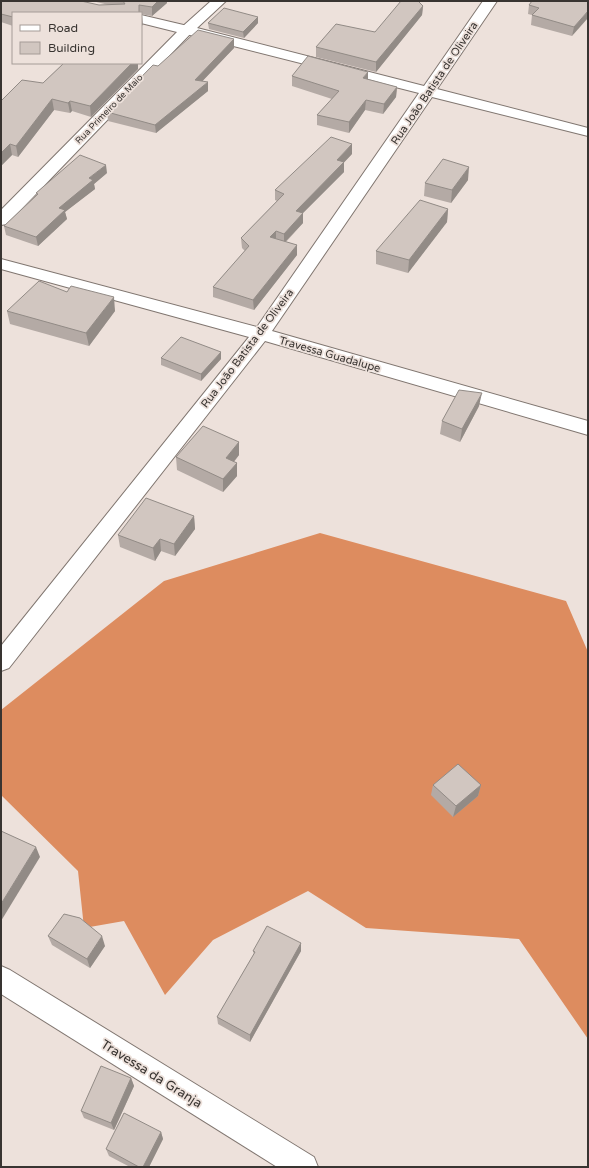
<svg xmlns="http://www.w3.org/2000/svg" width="589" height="1168" font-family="'Varela Round',sans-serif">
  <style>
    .forest { fill: #dd8c5f }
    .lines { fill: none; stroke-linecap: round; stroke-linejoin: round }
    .street-casing { stroke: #807670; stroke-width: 2 }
    .secondary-casing { stroke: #807670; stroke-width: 2 }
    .street { fill: #fff; fill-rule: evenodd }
    .secondary { fill: #fff; fill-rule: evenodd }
    .wall { fill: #b4aaa5 }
    .shaded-wall { fill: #928b86 }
    .building { fill: #d1c6c0; stroke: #928b86 }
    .labels { text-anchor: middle; stroke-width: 3.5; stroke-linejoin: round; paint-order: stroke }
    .far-street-label { font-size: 9px; fill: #383431; stroke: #ede1db }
    .street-label { font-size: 11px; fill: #383431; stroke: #ede1db }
    .near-street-label { font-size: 13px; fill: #383431; stroke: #ede1db }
  </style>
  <rect width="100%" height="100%" fill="#ede1db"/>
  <polygon class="forest" points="320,533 566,601 588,652 588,1039 519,939 366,928 308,891 213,940 165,995 124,921 84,928 78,871 1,795 1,710 164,581"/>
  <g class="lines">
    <defs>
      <g id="street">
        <polygon points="211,1 226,1 197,28 424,86 483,1 497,1 437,89 588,128 588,136 432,97 272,331 588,421 588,435 265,341 9,668 1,671 1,646 249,337 1,269 1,259 257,327 419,93 182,33 180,30 182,27"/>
        <polygon points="1,966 10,970 314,1157 318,1167 277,1167 1,994"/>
      </g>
      <polygon id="secondary" points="141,15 192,27 194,30 7,224 1,225 1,210 177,32 141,23"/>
    </defs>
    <use href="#street" class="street-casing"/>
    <use href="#secondary" class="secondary-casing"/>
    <use href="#street" class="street"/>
    <use href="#secondary" class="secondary"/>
  </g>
  <g class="wall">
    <polygon points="1,1 99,5 109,5 92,1 167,1 167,3 152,16 141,14 141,13 13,13 13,26 1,22"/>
    <polygon points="588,1 572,36 531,25 532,15 528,14 529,5"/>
    <polygon points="423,6 422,15 376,72 316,57 316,47 375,32"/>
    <polygon points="208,23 258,23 244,38 209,29"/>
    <polygon points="234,39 234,48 202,81 208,91 156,133 108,121 107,112 158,66"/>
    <polygon points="64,63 138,63 138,69 91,117 72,111 70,113 54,110 18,157 12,155 1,166 1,101 43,83"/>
    <polygon points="292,76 368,79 397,87 396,97 383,114 365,110 349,133 317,125 317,115 332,99 292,86"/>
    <polygon points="352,154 344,162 344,172 303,213 303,223 286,242 297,245 297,255 254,310 213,297 213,287 245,251 242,248 241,238 277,201 275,200 275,190"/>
    <polygon points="107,173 94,184 95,189 65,212 67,219 38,246 6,235 4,226 36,195 36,193"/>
    <polygon points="468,180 451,203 424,196 425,183"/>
    <polygon points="448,209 447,222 408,273 376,264 376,251"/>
    <polygon points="7,311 115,311 89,346 10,324"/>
    <polygon points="161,358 221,359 201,381 161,365"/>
    <polygon points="479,406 460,442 440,434 442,421"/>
    <polygon points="239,442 239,455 234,462 237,463 237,476 223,492 177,470 176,457"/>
    <polygon points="194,516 195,529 175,556 161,551 155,561 120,547 118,535"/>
    <polygon points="433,785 481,785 478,796 453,817 431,795"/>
    <polygon points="48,936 105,946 90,968 52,945"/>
    <polygon points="301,943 301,951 250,1042 218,1024 217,1017 254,954 253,951"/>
    <polygon points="131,1078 134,1086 114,1130 84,1118 81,1111"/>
    <polygon points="161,1132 163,1139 149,1167 130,1167 109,1156 106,1149"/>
  </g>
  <g class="shaded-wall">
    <polygon points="158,1 167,1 167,3 152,16 152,7"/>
    <polygon points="423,6 422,15 376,72 376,62"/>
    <polygon points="588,11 588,18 572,36 574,27"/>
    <polygon points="142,16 143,25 141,26 141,17"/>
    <polygon points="258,17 258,23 244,38 243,32"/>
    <polygon points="234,39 234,48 195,89 195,80"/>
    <polygon points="132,63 138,63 138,69 91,117 90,106"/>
    <polygon points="368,72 368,82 363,78"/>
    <polygon points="208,82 208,91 156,133 155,125"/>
    <polygon points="397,87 396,97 383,114 384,104"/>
    <polygon points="52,99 54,110 18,157 16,146"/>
    <polygon points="366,100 365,110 349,133 349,122"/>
    <polygon points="70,101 72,111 70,113 68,103"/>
    <polygon points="10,144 12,155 1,166 1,153"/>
    <polygon points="352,144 352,154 337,170 337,160"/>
    <polygon points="344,162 344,172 296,220 296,211"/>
    <polygon points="106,165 107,173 94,184 95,189 65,212 67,219 38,246 36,237 59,208 89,178"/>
    <polygon points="469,167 468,180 451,203 452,190"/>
    <polygon points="448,209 447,222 408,273 409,260"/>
    <polygon points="303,213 303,223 284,243 284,234"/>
    <polygon points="276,231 276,240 270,237"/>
    <polygon points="297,245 297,255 254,310 253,300"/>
    <polygon points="114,297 115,311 89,346 86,333"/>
    <polygon points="221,352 221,359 201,381 201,374"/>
    <polygon points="482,393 479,406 460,442 462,429"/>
    <polygon points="239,442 239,455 226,471 226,458"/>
    <polygon points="237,463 237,476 223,492 223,479"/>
    <polygon points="194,516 195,529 175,556 174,544"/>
    <polygon points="160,539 161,551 155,561 153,548"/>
    <polygon points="481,785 478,796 453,817 456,806"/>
    <polygon points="36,847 40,857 1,921 1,904"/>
    <polygon points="102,936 105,946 90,968 87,959"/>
    <polygon points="301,943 301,951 250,1042 250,1035"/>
    <polygon points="131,1078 134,1086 114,1130 111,1123"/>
    <polygon points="161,1132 163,1139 149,1167 143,1167"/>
  </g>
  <g class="building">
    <polygon points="1,1 81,1 99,5 125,4 123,1 158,1 152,7 139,5 139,13 13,13 13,17 1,14"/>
    <polygon points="401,1 418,1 423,6 376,62 316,47 336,24 375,32"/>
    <polygon points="532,1 588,1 588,11 574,27 532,15 539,8 529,5"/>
    <polygon points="224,8 258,17 243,32 208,23"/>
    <polygon points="198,30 234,39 195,80 208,82 155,125 107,112 153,65 158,66"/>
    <polygon points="308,56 368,72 363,78 397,87 384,104 366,100 349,122 317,115 339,91 292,76"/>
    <polygon points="64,63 132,63 90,106 70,101 68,103 52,99 16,146 10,144 1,153 1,101 22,80 43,83"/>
    <polygon points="331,137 352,144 337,160 344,162 296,211 303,213 284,234 276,231 270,237 297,245 253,300 213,287 249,246 241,238 284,194 275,190"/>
    <polygon points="80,155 106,165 89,178 93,180 59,208 65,210 36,237 4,226 38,194 36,193"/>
    <polygon points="443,159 469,167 452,190 425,183"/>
    <polygon points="420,200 448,209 409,260 376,251"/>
    <polygon points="39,281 67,292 71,286 114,297 86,333 7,311"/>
    <polygon points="181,337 221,352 201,374 161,358"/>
    <polygon points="459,390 482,393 462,429 442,421"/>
    <polygon points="203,426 239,442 226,458 237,463 223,479 176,457"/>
    <polygon points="146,498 194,516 174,544 160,539 153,548 118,535"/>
    <polygon points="458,764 481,785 456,806 433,785"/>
    <polygon points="1,831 36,847 1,904"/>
    <polygon points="64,914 80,918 102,936 87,959 48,936"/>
    <polygon points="267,926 301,943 250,1035 217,1017 255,952 253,951"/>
    <polygon points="101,1066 131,1078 111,1123 81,1111"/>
    <polygon points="124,1113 161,1132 143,1167 139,1167 106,1149"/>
  </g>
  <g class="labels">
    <g class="far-street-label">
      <text transform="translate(109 109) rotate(-46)" y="3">Rua Primeiro de Maio</text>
    </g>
    <g class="street-label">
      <text transform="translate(434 83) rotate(-56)" y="4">Rua João Batista de Oliveira</text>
      <text transform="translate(247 348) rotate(-53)" y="4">Rua João Batista de Oliveira</text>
      <text transform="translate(330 354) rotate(16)" y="4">Travessa Guadalupe</text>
    </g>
    <g class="near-street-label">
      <text transform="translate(152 1073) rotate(32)" y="5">Travessa da Granja</text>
    </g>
  </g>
  <rect width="589" height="1168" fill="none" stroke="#383431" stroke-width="4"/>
  <rect x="12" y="12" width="130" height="52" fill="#ede1db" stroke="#a59c97"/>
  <rect x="20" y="25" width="20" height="6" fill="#ffffff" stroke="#a59c97"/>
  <text x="48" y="32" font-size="12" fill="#383431">Road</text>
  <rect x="20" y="42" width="20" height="12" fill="#d1c6c0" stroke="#a59c97"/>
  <text x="48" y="52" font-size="12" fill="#383431">Building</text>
</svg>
